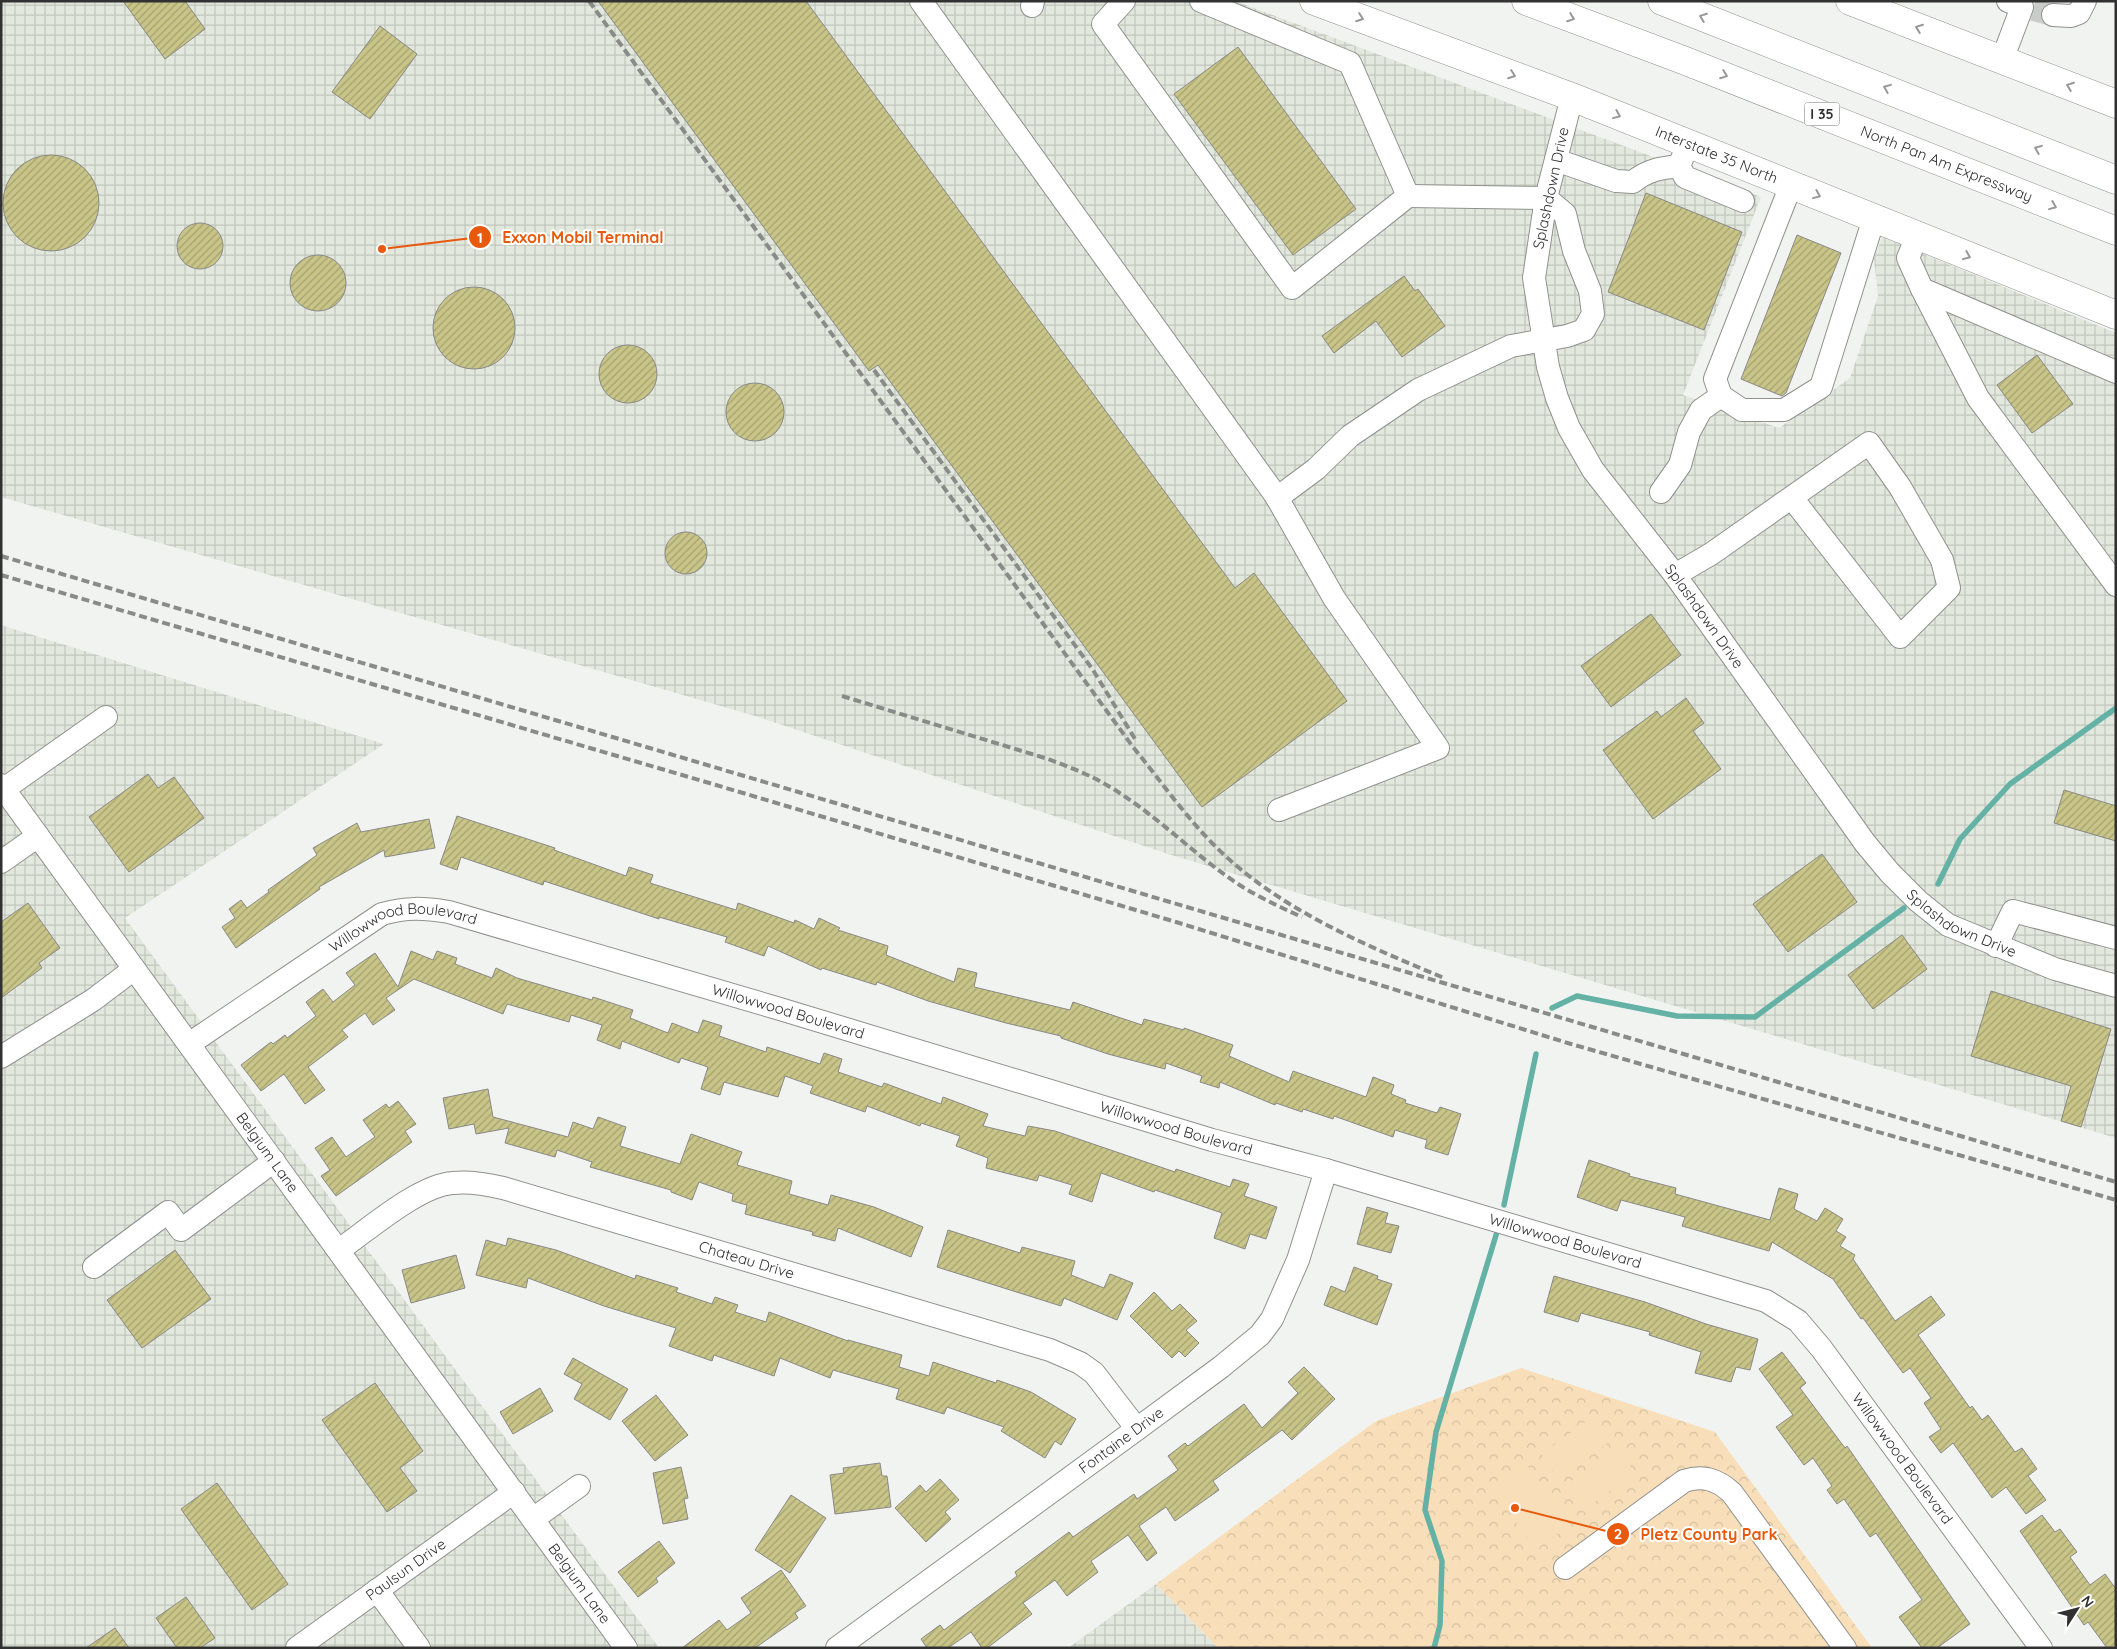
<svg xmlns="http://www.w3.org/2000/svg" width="2117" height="1649" font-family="Quicksand,sans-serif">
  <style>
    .industrial { fill: url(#industrial-grid) }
    .park { fill: url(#park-crowns) }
    .pitch { fill: #f8dfb9 }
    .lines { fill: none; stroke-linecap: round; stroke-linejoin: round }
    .stream { stroke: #64b2a5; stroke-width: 5.5 }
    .building { fill: url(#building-hatch); stroke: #898986 }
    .minor-tunnel { stroke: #caccca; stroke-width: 22; stroke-dasharray: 22 11; stroke-linecap: butt }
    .minor-casing { stroke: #90918e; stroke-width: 24 }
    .major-casing { stroke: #90918e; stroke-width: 29 }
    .highway-casing { stroke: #90918e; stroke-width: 29 }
    .minor { stroke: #fff; stroke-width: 22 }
    .major { stroke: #fff; stroke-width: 28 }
    .highway { stroke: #fff; stroke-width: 28 }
    .rail { stroke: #898b89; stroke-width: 4; stroke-dasharray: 8 4; stroke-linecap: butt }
    .oneway { stroke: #989898 }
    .labels { text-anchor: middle; stroke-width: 4; stroke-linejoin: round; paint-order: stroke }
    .shield { fill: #fff; stroke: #6e6f6e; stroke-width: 1 }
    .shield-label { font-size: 14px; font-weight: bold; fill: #303130 }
    .street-label { font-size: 15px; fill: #303130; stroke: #fff }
    .leader { fill: none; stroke: #e8590c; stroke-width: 2 }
    .callout-dot { fill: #e8590c; stroke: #fff; stroke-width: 2 }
    .mark-label { font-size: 15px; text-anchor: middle; font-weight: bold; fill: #fff }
    .callout-label { font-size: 16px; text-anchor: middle; font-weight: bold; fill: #e8590c; stroke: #fff; stroke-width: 4; stroke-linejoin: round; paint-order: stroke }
  </style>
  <defs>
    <pattern id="industrial-grid" width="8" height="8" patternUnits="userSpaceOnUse" patternTransform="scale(1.25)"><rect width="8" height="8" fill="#e2e8de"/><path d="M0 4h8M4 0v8" fill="none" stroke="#c2c7bf"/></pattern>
    <pattern id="park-crowns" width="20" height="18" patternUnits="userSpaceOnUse" patternTransform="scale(1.25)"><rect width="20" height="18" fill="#f8dfb9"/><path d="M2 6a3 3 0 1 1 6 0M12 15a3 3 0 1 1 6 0" fill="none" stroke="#d5c09f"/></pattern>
    <pattern id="building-hatch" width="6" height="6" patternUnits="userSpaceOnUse" patternTransform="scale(1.25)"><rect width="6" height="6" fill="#c9c588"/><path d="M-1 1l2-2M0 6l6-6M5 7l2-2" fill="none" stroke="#a4a170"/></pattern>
  </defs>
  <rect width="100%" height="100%" fill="#f1f3f0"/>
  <g class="industrial">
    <polygon points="1,1 1235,1 1761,197 1683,395 1779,428 1850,378 1878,296 1874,259 1882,237 2116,333 2116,1138 1168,854 755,716 1,497"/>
    <polygon points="1,625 384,744 125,918 659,1648 1,1648"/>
    <polygon points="1156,1584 1218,1648 1068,1648"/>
  </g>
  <polygon class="park" points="1521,1368 1715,1432 1872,1648 1218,1648 1156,1584 1376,1421"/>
  <g class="pitch">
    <polygon points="1594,1416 1612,1440 1559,1479 1541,1454"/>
    <polygon points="1618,1448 1635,1473 1582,1511 1564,1486"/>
    <polygon points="1524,1461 1570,1525 1536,1549 1490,1486"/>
  </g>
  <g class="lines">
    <g class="stream">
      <polyline points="1938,884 1960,839 2010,784 2116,708"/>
      <polyline points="1552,1008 1577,996 1677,1016 1755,1017 1904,908"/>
      <polyline points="1504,1205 1536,1054"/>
      <polyline points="1434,1648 1440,1625 1442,1561 1425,1510 1436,1432 1497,1232"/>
    </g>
  </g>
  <g class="building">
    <polygon points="123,1 185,1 205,29 165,59"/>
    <polygon points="598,1 806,1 1235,588 1254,573 1347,701 1202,807 878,365 869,371"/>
    <polygon points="380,26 417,54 370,119 332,92"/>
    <polygon points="1238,47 1356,209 1293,255 1174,94"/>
    <circle cx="51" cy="203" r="48"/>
    <polygon points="1646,193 1742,232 1704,330 1608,292"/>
    <circle cx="200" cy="246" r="23"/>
    <polygon points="1797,235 1841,253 1786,393 1782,396 1741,379"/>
    <circle cx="318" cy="283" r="28"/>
    <polygon points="1404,276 1415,291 1418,289 1445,326 1402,357 1376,321 1334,353 1322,336"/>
    <circle cx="474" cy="328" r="41"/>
    <circle cx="628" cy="374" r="29"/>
    <polygon points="2037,355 2073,404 2032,433 1997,385"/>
    <circle cx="755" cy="412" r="29"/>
    <circle cx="686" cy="553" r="21"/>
    <polygon points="1651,614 1681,655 1611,707 1581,666"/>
    <polygon points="1686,698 1704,723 1693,731 1721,769 1653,819 1603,750 1657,711 1661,717"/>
    <polygon points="148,774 158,788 174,777 204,818 129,872 89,817"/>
    <polygon points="2064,790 2116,806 2116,841 2054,823"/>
    <polygon points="457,816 555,848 554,850 626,876 629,867 653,875 650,883 736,910 738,903 794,923 795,920 814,929 819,918 840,928 838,930 888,946 886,955 954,982 958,968 977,973 974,987 1070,1010 1073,1002 1142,1025 1144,1019 1184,1030 1184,1028 1233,1045 1229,1056 1289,1082 1293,1071 1366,1097 1373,1077 1394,1085 1391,1094 1406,1100 1405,1103 1437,1113 1440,1107 1461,1114 1448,1155 1425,1148 1427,1140 1395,1130 1393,1137 1334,1116 1333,1119 1303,1109 1302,1112 1276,1103 1275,1105 1220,1082 1219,1088 1200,1082 1202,1076 1166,1063 1165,1069 1108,1054 1061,1038 1061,1036 1006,1023 928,1001 877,982 876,985 822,968 821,970 768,946 764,956 725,942 727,937 659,917 659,919 544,881 543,885 461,857 457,870 440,864"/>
    <polygon points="429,819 435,848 385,857 384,850 319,887 320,889 236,948 222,927 235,918 229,909 241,900 247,908 269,892 268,890 317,855 313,848 357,823 361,832"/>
    <polygon points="1822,854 1857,902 1788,952 1753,904"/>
    <polygon points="28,903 60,948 39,963 42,968 1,998 1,922"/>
    <polygon points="1902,935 1927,969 1873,1009 1848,975"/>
    <polygon points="411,951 433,960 437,951 457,958 455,964 492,978 496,968 517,978 592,1000 593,997 633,1010 630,1018 668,1033 672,1023 698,1033 703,1020 722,1026 719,1036 766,1052 767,1047 820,1064 824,1053 842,1059 838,1072 882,1087 884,1083 941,1104 943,1097 988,1114 983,1126 1025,1136 1028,1126 1055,1131 1175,1172 1176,1169 1230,1187 1233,1179 1249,1184 1244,1196 1277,1207 1266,1239 1250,1234 1245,1249 1214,1238 1222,1213 1155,1190 1154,1192 1101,1173 1092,1202 1069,1194 1072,1185 1039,1175 1037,1181 986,1168 988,1158 956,1146 960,1136 921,1123 920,1126 867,1106 865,1112 810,1093 813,1086 785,1076 778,1097 724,1082 720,1095 701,1089 708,1067 681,1058 679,1063 622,1041 620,1049 597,1040 602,1025 571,1015 569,1022 507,1004 503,1014 414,979 386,998 395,1010 373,1025 365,1013 342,1030 348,1037 308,1067 325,1090 305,1104 284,1074 261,1091 241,1065 271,1042 273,1044 285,1035 287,1038 316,1016 306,1002 323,989 333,1002 355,985 346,973 375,953 398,987"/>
    <polygon points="1991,991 2111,1029 2081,1127 2061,1121 2071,1086 1971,1056"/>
    <polygon points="488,1089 493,1117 568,1137 573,1122 593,1129 598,1117 626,1127 620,1146 680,1164 691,1134 742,1152 737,1165 792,1181 789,1194 828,1205 831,1195 874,1207 923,1227 911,1257 838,1228 835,1241 812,1235 813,1232 745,1214 747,1205 732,1201 733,1194 699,1182 692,1200 671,1192 671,1190 590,1167 592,1162 557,1150 555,1157 505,1143 509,1128 476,1134 474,1124 449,1129 443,1098"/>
    <polygon points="398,1101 416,1124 405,1131 412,1142 336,1196 321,1176 330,1170 315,1148 332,1137 346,1157 375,1137 363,1120 386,1104 389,1108"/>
    <polygon points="1589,1160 1630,1174 1629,1176 1676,1188 1675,1194 1770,1220 1779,1188 1798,1194 1794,1209 1817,1221 1825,1208 1843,1219 1836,1231 1846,1237 1840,1246 1855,1255 1853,1259 1895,1321 1931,1296 1945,1315 1918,1335 1970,1408 1972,1406 1982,1420 1988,1415 2015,1452 2022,1448 2037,1469 2028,1476 2046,1500 2026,1514 2006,1487 1992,1498 1953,1443 1941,1453 1929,1437 1941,1429 1924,1403 1931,1398 1910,1368 1903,1373 1863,1318 1861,1319 1833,1279 1772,1242 1769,1251 1682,1226 1685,1217 1621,1200 1617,1211 1577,1197"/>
    <polygon points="1367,1207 1388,1213 1385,1223 1399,1226 1391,1253 1357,1244"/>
    <polygon points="948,1230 1020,1253 1022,1247 1075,1261 1071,1275 1104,1288 1110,1274 1133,1283 1117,1320 1064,1298 1061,1306 937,1267"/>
    <polygon points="508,1238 556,1250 635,1279 636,1275 678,1288 676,1292 712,1304 715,1297 738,1305 735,1312 766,1322 769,1312 848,1341 848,1340 902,1355 899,1367 929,1376 933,1362 996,1383 997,1380 1031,1392 1076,1419 1061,1445 1055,1441 1045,1458 1001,1431 1004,1427 947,1407 944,1414 896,1399 899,1389 833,1370 830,1378 780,1358 774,1376 714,1355 712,1361 669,1346 676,1328 604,1306 528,1278 526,1288 476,1275 486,1240 506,1246"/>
    <polygon points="175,1250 211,1299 142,1348 107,1300"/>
    <polygon points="456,1255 465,1288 411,1303 402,1270"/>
    <polygon points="1354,1267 1378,1276 1377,1279 1392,1284 1377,1325 1324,1305 1331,1286 1345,1292"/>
    <polygon points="1554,1276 1645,1302 1706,1324 1758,1339 1750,1370 1736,1367 1731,1382 1695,1373 1701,1352 1649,1335 1650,1332 1581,1313 1578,1322 1544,1312"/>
    <polygon points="1154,1292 1172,1311 1180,1304 1197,1321 1186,1330 1199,1343 1185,1357 1179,1351 1172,1358 1130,1316"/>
    <polygon points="1782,1352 1806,1383 1800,1388 1845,1448 1847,1446 1970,1624 1937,1648 1922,1648 1899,1617 1922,1600 1876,1533 1870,1537 1844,1499 1837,1504 1827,1490 1832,1486 1813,1458 1804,1465 1776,1427 1793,1415 1759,1369"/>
    <polygon points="573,1358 628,1389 610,1420 574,1399 582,1384 564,1374"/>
    <polygon points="1304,1367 1335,1399 1292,1440 1282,1430 1213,1481 1219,1490 1175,1521 1166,1507 1139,1526 1157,1553 1147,1561 1128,1535 1091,1561 1098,1572 1067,1596 1055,1580 1023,1603 1032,1614 987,1648 982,1648 971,1632 948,1648 927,1648 921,1639 940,1625 944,1630 1017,1576 1015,1572 1069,1532 1073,1537 1134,1494 1137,1499 1178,1470 1168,1456 1185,1443 1188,1446 1244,1404 1262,1428 1298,1393 1288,1382"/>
    <polygon points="375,1383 423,1451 400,1468 417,1491 387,1512 322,1420"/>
    <polygon points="540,1388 553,1411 513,1434 500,1412"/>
    <polygon points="656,1395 688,1435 655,1461 622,1421"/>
    <polygon points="880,1463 882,1476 887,1476 891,1507 835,1514 830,1475 844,1473 843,1468"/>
    <polygon points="681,1467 688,1498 684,1499 688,1519 663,1524 653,1473"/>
    <polygon points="940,1479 959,1500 945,1512 951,1519 926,1542 895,1508 920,1485 926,1492"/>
    <polygon points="217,1483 288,1584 252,1610 181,1509"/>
    <polygon points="791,1495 826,1518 790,1573 755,1550"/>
    <polygon points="2042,1515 2055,1532 2060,1529 2077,1552 2070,1557 2090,1585 2105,1574 2116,1589 2116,1648 2107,1648 2088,1622 2084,1625 2020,1531"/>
    <polygon points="659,1541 675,1563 656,1578 658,1582 638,1597 618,1572"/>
    <polygon points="781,1570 806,1606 795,1613 798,1618 755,1648 682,1648 719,1620 727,1630 751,1613 741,1598"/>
    <polygon points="186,1597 215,1638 200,1648 177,1648 156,1618"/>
    <polygon points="115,1628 129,1648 86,1648"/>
  </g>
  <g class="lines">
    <polyline class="minor-tunnel" points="2033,10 2053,15"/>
    <defs>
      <g id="minor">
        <polyline points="921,1 1276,496 1334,598 1438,748 1279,810"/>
        <polyline points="1124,1 1103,24 1292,288 1408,196 1350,63 1201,1"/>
        <polyline points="1032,6 1033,1"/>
        <polyline points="2053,15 2071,16 2079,13 2085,1"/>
        <polyline points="2002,60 2022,7 2008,1"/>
        <path id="s1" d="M1572 97 1546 198 1534 278 1548 367 1557 398 1569 428 1593 470 1675 575 1865 843 1890 873 1918 901 1948 925 2055 969 2116 986"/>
        <polyline points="1684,154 1679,166 1685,177 1743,201"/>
        <path d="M1556 160 1616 181 1633 182C1647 170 1661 168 1679 166"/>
        <polyline points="1791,185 1715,379 1721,396 1742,410 1784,410 1821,387 1874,218"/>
        <polyline points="1917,236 1908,258 1922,289 2116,372"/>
        <polyline points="1922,289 1978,398 2116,585"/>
        <polyline points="1661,492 1680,465 1689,432 1701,410 1721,396"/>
        <polyline points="1277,498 1316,469 1350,436 1418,390 1511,346 1567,336 1584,330 1593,314 1590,291 1574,251 1565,214 1546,198 1408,196"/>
        <polyline points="1675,575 1711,554 1869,443 1900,487 1942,560 1949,588 1900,637 1792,498"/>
        <path id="s2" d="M1 785 626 1648"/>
        <polyline points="4,789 106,717"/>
        <polyline points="1,862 38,836"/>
        <polyline points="1996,946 2013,911 2116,938"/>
        <path id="s3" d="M189 1044 382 914C407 907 423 908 449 912L780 1009 1212 1140 1326 1170 1766 1301 1798 1321 1821 1348 2041 1648"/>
        <polyline points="1,1057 93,1000 134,969"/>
        <path id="s4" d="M339 1250C368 1230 419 1185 453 1183 470 1181 486 1184 503 1188L1050 1350 1080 1363 1094 1373 1137 1429"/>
        <polyline points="94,1267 168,1212 181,1230 274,1161"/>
        <polyline points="533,1519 579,1486"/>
        <path d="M1565 1568 1684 1481C1703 1475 1717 1479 1732 1493L1845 1648"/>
        <polyline points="377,1590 419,1648"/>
        <path id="s5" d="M297 1648 514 1492"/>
        <path id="s6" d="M837 1648 1137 1429 1221 1367 1260 1335 1272 1319 1298 1260 1326 1170"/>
      </g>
      <g id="major">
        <path id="s7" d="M1314 1 1572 97 2116 315"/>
        <polyline points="1850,1 2116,104"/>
      </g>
      <g id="highway">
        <path id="s8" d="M1526 1 1683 60 2116 231"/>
        <polyline points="1662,1 2116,180"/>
      </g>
    </defs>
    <use href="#minor" class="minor-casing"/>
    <use href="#major" class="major-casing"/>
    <use href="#highway" class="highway-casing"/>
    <use href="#minor" class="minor"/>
    <use href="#major" class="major"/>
    <use href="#highway" class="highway"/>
    <g class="rail">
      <path d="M589 1 1133 747C1160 780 1185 816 1215 846 1278 909 1363 944 1444 978"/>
      <polyline points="874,370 1093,670 1135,739"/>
      <polyline points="1,556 2116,1182"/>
      <polyline points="1,575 716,785 1176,922 1571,1044 2116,1200"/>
      <path d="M842 696 1048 759C1069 767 1091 775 1110 787 1157 815 1193 854 1238 884 1258 897 1280 907 1302 917"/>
    </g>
  </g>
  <defs><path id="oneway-chevron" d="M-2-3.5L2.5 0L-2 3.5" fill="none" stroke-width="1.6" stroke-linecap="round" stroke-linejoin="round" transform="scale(1.25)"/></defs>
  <g class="oneway">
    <use href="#oneway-chevron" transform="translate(1703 17) rotate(-159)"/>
    <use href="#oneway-chevron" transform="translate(1360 18) rotate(20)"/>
    <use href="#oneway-chevron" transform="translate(1571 18) rotate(21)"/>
    <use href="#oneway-chevron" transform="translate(1919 28) rotate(-159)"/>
    <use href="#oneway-chevron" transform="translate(1512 75) rotate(20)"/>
    <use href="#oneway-chevron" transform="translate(1724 75) rotate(21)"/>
    <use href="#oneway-chevron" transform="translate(2070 86) rotate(-159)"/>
    <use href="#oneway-chevron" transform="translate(1887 88) rotate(-158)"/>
    <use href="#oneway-chevron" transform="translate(1617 115) rotate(22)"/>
    <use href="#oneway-chevron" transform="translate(2038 149) rotate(-158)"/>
    <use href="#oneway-chevron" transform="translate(1817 195) rotate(22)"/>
    <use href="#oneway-chevron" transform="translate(2053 206) rotate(22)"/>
    <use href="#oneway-chevron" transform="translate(1967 256) rotate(22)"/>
  </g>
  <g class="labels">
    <rect class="shield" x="1804.5" y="102.5" width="35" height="23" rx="4"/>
    <g class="shield-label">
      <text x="1822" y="119">I 35</text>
    </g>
    <g class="street-label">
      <text dy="5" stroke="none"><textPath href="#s7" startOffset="431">Interstate 35 North</textPath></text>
      <text dy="5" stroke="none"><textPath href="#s8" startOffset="451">North Pan Am Expressway</textPath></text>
      <text transform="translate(1551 188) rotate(-78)" y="5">Splashdown Drive</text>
      <text dy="5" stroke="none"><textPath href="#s1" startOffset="572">Splashdown Drive</textPath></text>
      <text dy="5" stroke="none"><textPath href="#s1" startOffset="978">Splashdown Drive</textPath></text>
      <text dy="5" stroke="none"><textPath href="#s3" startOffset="250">Willowwood Boulevard</textPath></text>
      <text dy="5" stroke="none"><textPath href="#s3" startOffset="654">Willowwood Boulevard</textPath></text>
      <text dy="5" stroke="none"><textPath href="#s3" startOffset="1059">Willowwood Boulevard</textPath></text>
      <text dy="5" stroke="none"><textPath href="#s2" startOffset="454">Belgium Lane</textPath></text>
      <text dy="5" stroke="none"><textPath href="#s3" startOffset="1464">Willowwood Boulevard</textPath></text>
      <text dy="5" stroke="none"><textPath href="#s4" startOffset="438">Chateau Drive</textPath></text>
      <text dy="5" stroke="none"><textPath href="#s6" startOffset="352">Fontaine Drive</textPath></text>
      <text dy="5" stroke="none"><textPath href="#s3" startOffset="1884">Willowwood Boulevard</textPath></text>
      <text dy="5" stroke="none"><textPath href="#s5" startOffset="134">Paulsun Drive</textPath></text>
      <text dy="5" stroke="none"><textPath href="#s2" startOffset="986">Belgium Lane</textPath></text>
    </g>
  </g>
  <path class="leader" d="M382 249L480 237M1515 1508L1618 1534"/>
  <g class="callout-dot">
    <circle cx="382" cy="249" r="5"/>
    <circle cx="1515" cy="1508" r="5"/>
    <circle cx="480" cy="237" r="12"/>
    <circle cx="1618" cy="1534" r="12"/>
  </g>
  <g class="mark-label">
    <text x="480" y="243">1</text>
    <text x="1618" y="1539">2</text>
  </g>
  <g class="callout-label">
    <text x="583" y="243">Exxon Mobil Terminal</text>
    <text x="1709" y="1540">Pletz County Park</text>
  </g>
  <rect width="2117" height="1649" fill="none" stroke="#303130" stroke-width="5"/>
  <g transform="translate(2077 1609) rotate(54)" stroke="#ffffff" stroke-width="4" paint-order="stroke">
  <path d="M0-4L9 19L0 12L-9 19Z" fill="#303130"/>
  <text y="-8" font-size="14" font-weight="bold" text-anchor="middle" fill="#303130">N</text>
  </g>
</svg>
